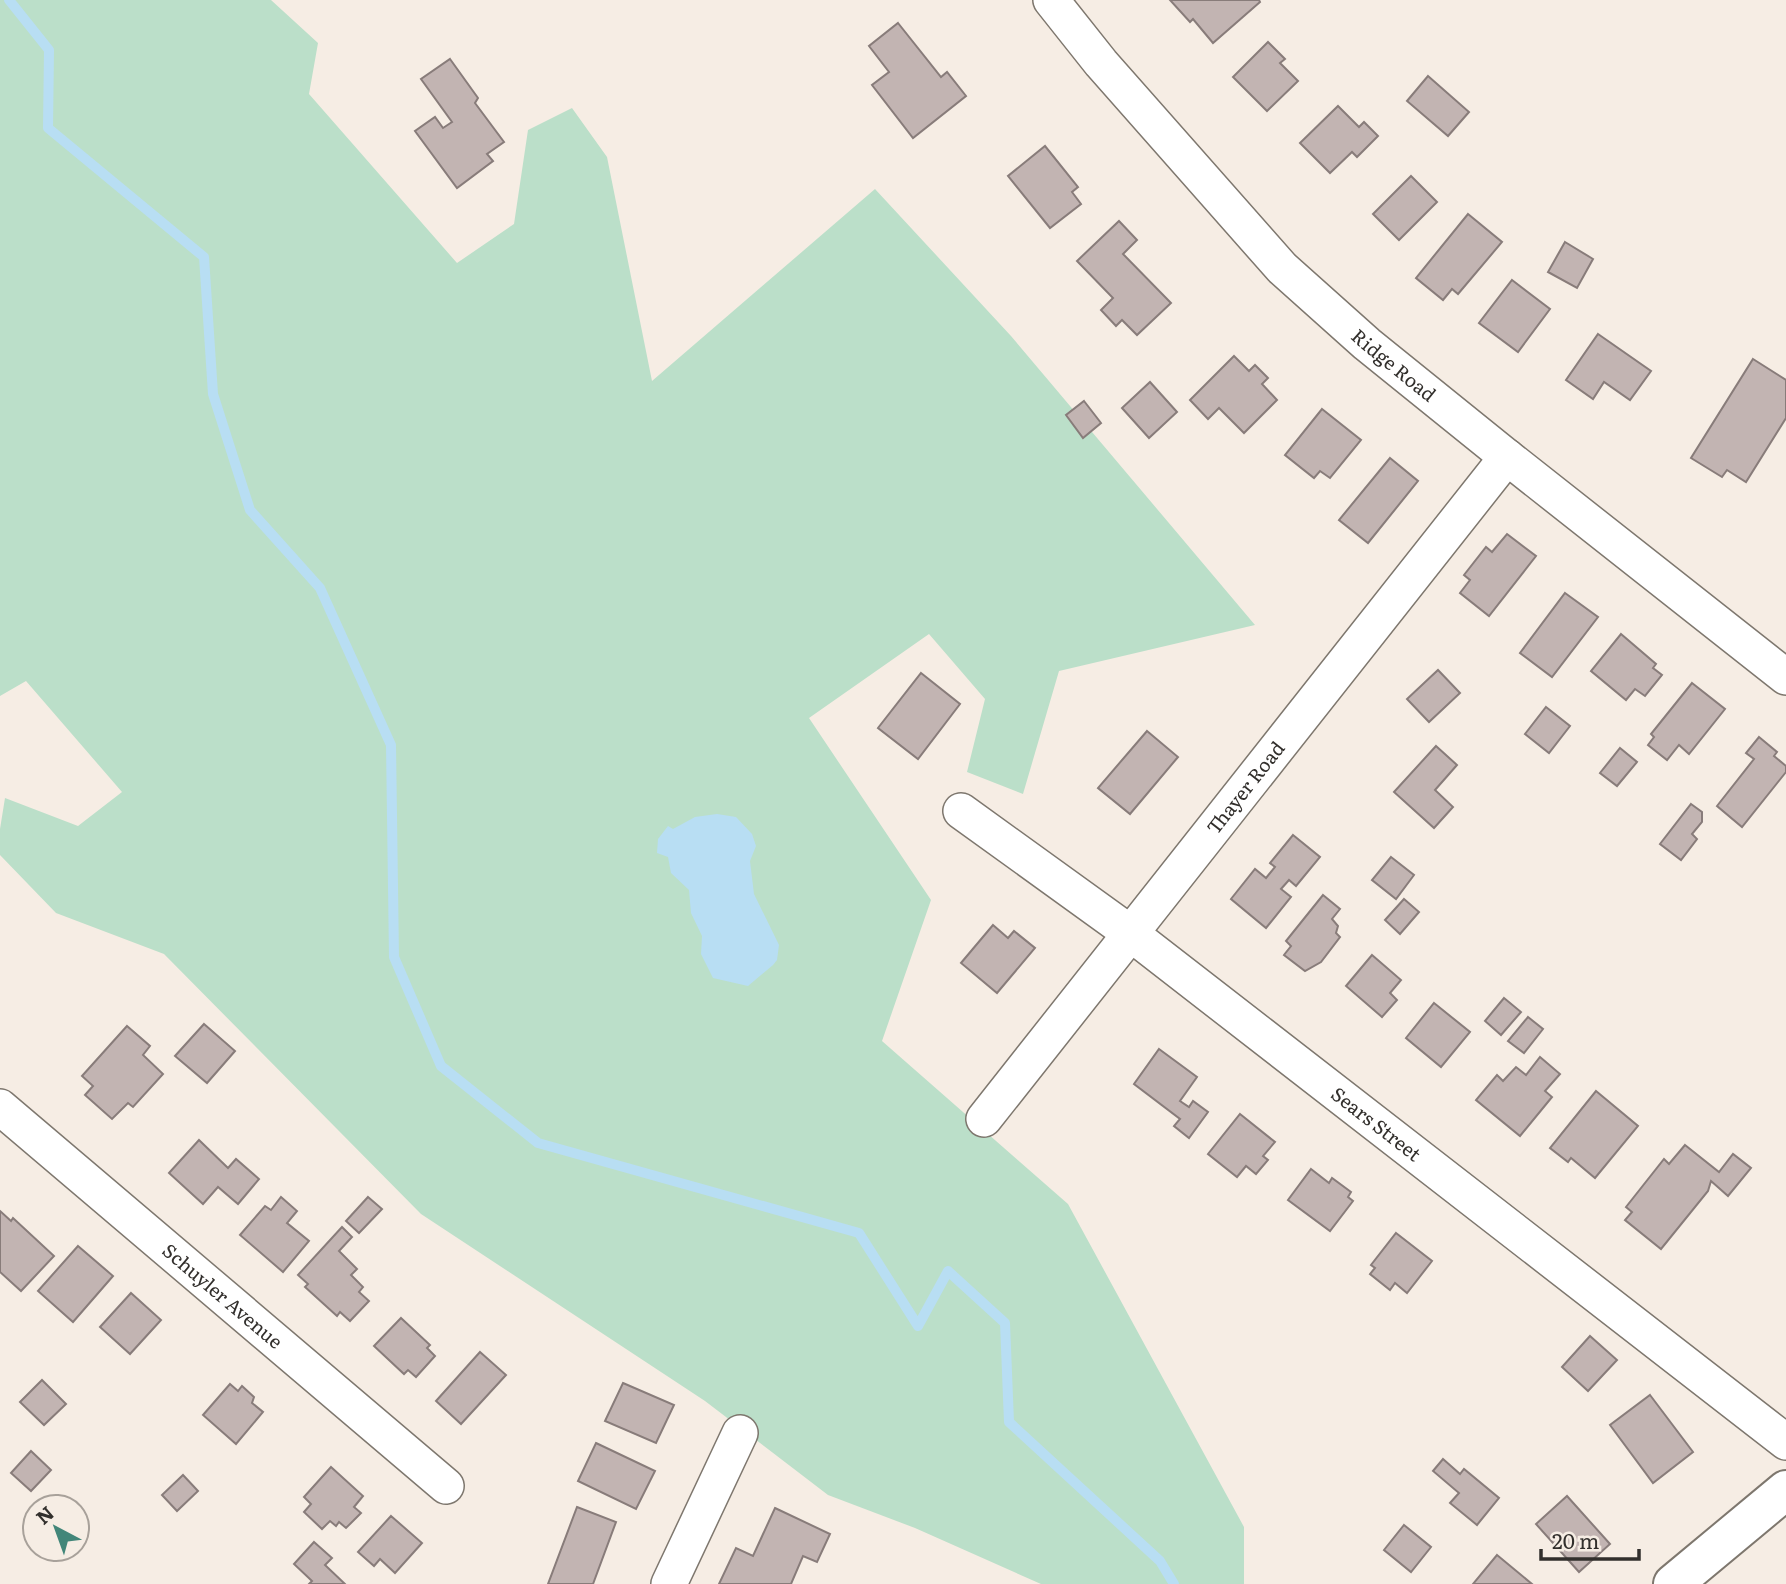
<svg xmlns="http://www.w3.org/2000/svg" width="1786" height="1584" font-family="Literata,serif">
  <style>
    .green { fill: #bbdfc9 }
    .water { fill: #b8def3 }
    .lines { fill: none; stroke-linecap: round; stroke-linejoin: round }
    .stream { stroke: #b8def3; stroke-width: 10 }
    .building { fill: #c2b4b2; stroke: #887c7a; stroke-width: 2 }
    .minor-casing { stroke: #7e776e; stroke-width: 38 }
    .secondary-casing { stroke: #7e776e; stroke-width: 42 }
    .minor { stroke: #fff; stroke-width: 35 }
    .secondary { stroke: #fff; stroke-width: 38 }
    .labels { text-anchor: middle; stroke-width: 7; stroke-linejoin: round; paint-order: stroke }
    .street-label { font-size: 19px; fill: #322f2c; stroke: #f6ede4 }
  </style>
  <rect width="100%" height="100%" fill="#f6ede4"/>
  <polygon class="green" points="0,0 271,0 318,43 309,94 457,263 514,224 528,130 572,108 607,157 652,381 875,189 1011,336 1255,625 1059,671 1023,794 967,772 985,699 929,634 809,718 931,900 882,1041 1068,1204 1244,1527 1244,1584 1041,1584 915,1528 828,1495 705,1401 421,1214 164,954 56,913 0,855 0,829 5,798 78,826 122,792 26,681 0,696"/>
  <polygon class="water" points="717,814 736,817 752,834 756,846 750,861 754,894 779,945 777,960 773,965 748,986 713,978 701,954 702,936 691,913 689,890 671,873 668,857 657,853 658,839 668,826 673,829 695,817"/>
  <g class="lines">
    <polyline class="stream" points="9,0 49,50 48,128 204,257 213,394 250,510 320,588 391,745 394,957 441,1066 538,1143 859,1233 918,1326 948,1271 1005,1323 1009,1422 1160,1561 1174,1584"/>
  </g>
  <g class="building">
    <polygon points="1170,0 1259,0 1260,2 1213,43 1193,19 1190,22"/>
    <polygon points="898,23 941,77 947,72 966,96 913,138 872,85 889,72 869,46"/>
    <polygon points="1268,42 1285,59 1280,63 1298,81 1267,111 1233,77"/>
    <polygon points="450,59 478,98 475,103 504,142 487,154 493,161 457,188 415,131 435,117 443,128 452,122 421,79"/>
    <polygon points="1428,76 1469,112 1448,136 1407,101"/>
    <polygon points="1338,106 1359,127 1364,122 1378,136 1357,157 1352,152 1330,173 1300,143"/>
    <polygon points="1045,146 1078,187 1072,192 1081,204 1050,228 1008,176"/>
    <polygon points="1411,176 1437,202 1399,240 1373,214"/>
    <polygon points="1468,214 1502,242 1458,294 1452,289 1443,300 1416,278"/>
    <polygon points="1119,221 1137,240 1123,254 1171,303 1137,335 1122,320 1116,326 1101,310 1113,298 1077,261"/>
    <polygon points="1565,242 1593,259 1577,288 1548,272"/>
    <polygon points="1512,280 1550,309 1518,352 1479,323"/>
    <polygon points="1598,334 1651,371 1630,400 1604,382 1593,399 1566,380"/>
    <polygon points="1234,356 1249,371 1255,365 1268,378 1262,384 1277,400 1244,433 1219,408 1208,419 1190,400"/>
    <polygon points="1753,359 1786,380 1786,418 1746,482 1727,470 1722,477 1691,458"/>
    <polygon points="1150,382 1177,412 1149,438 1122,408"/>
    <polygon points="1084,401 1101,423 1083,438 1066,415"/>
    <polygon points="1322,409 1361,440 1330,478 1320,471 1314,478 1285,455"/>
    <polygon points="1390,458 1418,481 1368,543 1339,520"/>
    <polygon points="1507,534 1536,556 1489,616 1460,593 1470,580 1464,575 1486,547 1492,552"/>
    <polygon points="1565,593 1598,617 1552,677 1520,653"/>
    <polygon points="1621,634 1656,664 1653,668 1662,675 1645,696 1635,689 1626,700 1591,671"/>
    <polygon points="1438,670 1460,693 1429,722 1407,699"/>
    <polygon points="921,673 960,704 918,759 878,728"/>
    <polygon points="1692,683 1725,709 1689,754 1679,745 1667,760 1648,745 1654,737 1651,734"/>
    <polygon points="1546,707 1570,726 1549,753 1525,734"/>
    <polygon points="1147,731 1178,757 1130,814 1098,788"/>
    <polygon points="1759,737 1777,752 1774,756 1786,766 1786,772 1742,827 1717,806 1754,759 1746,753"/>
    <polygon points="1436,746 1457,765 1435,790 1453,807 1434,828 1394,792"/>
    <polygon points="1620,748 1637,762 1617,786 1600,773"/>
    <polygon points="1691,804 1702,812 1702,822 1692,834 1697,839 1681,860 1660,844"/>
    <polygon points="1293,835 1320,857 1296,886 1289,880 1281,889 1291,897 1266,928 1231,899 1255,869 1266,878 1275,867 1270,863"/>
    <polygon points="1391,857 1414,875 1396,899 1372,880"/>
    <polygon points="1323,895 1340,909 1332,919 1338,926 1336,933 1340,937 1321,962 1305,971 1284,955 1291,946 1286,941"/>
    <polygon points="1404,899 1419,912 1400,934 1385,920"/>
    <polygon points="993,925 1008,938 1014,931 1035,948 997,993 961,963"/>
    <polygon points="1372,955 1401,980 1390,993 1397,1000 1382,1017 1346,986"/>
    <polygon points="1504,998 1521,1012 1501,1035 1485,1021"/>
    <polygon points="1434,1003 1470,1032 1441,1067 1406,1038"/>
    <polygon points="1528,1017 1543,1029 1524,1053 1508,1041"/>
    <polygon points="204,1024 235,1051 207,1083 175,1056"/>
    <polygon points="127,1026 150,1046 143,1055 163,1074 133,1107 128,1103 112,1119 85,1095 93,1086 82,1076"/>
    <polygon points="1159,1049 1197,1077 1180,1101 1189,1107 1193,1101 1208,1112 1189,1138 1174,1126 1180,1119 1134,1084"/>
    <polygon points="1540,1057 1560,1074 1545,1091 1552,1097 1520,1136 1476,1100 1497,1075 1503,1081 1516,1067 1526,1075"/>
    <polygon points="1596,1091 1638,1126 1595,1178 1571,1158 1568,1162 1550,1148"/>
    <polygon points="1240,1114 1275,1142 1263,1156 1268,1160 1256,1174 1246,1166 1237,1177 1208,1154"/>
    <polygon points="199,1140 228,1168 236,1159 259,1179 238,1204 218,1187 203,1204 169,1173"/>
    <polygon points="1685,1145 1719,1172 1733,1154 1751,1168 1728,1196 1711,1181 1708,1191 1661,1249 1625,1220 1632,1212 1626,1207 1664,1159 1669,1164"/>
    <polygon points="1311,1169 1329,1183 1332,1178 1351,1192 1348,1197 1353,1201 1330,1231 1288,1200"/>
    <polygon points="281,1197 297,1211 287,1223 309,1241 283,1272 240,1235 265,1206 271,1210"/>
    <polygon points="368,1197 382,1209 359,1233 346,1221"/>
    <polygon points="0,1211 11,1221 13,1218 54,1256 21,1291 0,1272"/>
    <polygon points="342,1227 352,1237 339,1251 357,1269 351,1275 363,1287 359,1292 369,1301 350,1321 340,1312 337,1316 305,1287 308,1284 298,1275"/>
    <polygon points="1396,1233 1432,1261 1407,1293 1395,1283 1390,1290 1370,1274 1375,1268 1371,1265"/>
    <polygon points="78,1246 113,1276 73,1322 38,1291"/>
    <polygon points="131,1293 161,1320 130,1354 100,1327"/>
    <polygon points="401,1318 430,1345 427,1348 435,1356 416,1377 408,1370 404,1374 374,1346"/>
    <polygon points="1590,1336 1617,1360 1588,1391 1562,1367"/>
    <polygon points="480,1352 506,1375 461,1424 436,1401"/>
    <polygon points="42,1380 66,1404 44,1425 20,1402"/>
    <polygon points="623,1383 674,1405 656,1443 605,1421"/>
    <polygon points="230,1384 238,1391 242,1386 254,1397 252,1403 263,1412 236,1444 203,1415"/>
    <polygon points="1650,1395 1693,1452 1653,1483 1610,1425"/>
    <polygon points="596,1443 655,1471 636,1509 578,1481"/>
    <polygon points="31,1451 51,1470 31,1491 11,1473"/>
    <polygon points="1443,1459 1460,1474 1464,1469 1499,1498 1477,1525 1450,1503 1459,1493 1433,1471"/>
    <polygon points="331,1467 363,1496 354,1507 361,1513 346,1528 339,1522 336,1526 330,1521 322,1529 304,1512 311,1504 304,1497"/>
    <polygon points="183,1475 198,1491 177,1511 162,1495"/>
    <polygon points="1567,1496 1610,1544 1579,1572 1536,1524"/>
    <polygon points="577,1507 616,1522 593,1584 548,1584"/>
    <polygon points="775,1508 830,1534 817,1562 803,1556 791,1584 719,1584 736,1548 753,1556"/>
    <polygon points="391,1516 422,1543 395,1573 380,1559 374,1566 358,1552"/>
    <polygon points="1404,1525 1431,1547 1411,1572 1384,1550"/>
    <polygon points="314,1542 332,1558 325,1565 345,1584 309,1584 312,1581 294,1564"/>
    <polygon points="1497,1555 1532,1584 1473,1584"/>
  </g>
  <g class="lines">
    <defs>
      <g id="minor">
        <path id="s1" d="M1051 0 1101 63 1282 268 1367 344 1507 457 1786 677"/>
        <path id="s2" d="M961 811 1130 933 1786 1442"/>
        <path id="s3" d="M0 1107 446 1486"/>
        <path id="s4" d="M984 1119 1507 457"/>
        <polyline points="669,1584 740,1433"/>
      </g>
      <polyline id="secondary" points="1673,1584 1786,1490"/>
    </defs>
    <use href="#minor" class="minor-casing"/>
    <use href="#secondary" class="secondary-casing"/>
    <use href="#minor" class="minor"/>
    <use href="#secondary" class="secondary"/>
  </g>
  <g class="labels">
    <g class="street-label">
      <text dy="7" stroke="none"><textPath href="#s1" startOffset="502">Ridge Road</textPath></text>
      <text dy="7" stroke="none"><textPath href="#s4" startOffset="422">Thayer Road</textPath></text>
      <text dy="7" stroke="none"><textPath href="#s2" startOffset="520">Sears Street</textPath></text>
      <text dy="7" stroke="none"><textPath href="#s3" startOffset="292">Schuyler Avenue</textPath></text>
    </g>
  </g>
  <g transform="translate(56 1528) rotate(319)"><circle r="33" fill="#f6ede4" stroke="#a8a19a" stroke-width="2"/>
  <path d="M0-5L12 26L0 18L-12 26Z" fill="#428679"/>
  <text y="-10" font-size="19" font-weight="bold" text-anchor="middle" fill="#322f2c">N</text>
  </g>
  <path d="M1541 1549v10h98v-10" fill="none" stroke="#322f2c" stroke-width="3.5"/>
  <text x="1552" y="1549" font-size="21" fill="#322f2c" stroke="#f6ede4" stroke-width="5" paint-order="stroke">20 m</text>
</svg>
